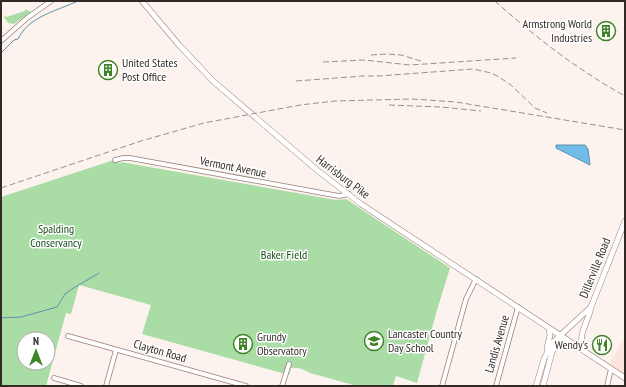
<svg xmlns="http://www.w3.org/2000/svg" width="626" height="387" font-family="'PT Sans Narrow',sans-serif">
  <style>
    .education { fill: #fee4de }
    .green { fill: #aadda6; fill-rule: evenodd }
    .water { fill: #72bcea; stroke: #5f90af }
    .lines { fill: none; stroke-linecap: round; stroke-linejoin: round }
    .stream { stroke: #5f90af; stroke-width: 1 }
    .minor-casing { stroke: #978077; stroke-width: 5.5 }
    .major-casing { stroke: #978077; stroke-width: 6 }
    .minor { stroke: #fff; stroke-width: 4 }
    .major { stroke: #fff; stroke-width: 5 }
    .rail { stroke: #998f8b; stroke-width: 1; stroke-dasharray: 6 3; stroke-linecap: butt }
    .labels { text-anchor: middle; stroke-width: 3; stroke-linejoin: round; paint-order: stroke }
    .poi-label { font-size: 12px; fill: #332a26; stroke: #fff; text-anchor: start }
    .street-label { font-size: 12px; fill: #332a26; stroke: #fff }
    .park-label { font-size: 12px; fill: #174e16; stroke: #fff }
  </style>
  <rect width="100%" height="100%" fill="#fcf2ee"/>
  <polygon class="education" points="625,338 625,378 611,369 610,362"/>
  <g class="green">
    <polygon points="25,9 31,12 14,24 8,23 4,17 5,15 6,17 25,11"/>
    <path d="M117 159 120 164 121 162 336 200 346 199 450 268 437 310 417 383 396 376 393 386H357L310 373C303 369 298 367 291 368L289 375 142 334 151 305 79 285 71 314 66 313 46 386H1V197ZM24 339H48V363H24Z"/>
  </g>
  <polygon class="water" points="556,145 585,145 588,149 590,165 556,148"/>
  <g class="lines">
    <g class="stream">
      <path d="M1 53 14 40 18 39C29 16 57 11 78 1"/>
      <polyline points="1,318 21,317 57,307 65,294 72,289 99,273"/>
    </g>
    <defs>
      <g id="minor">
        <polyline points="1,41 27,18 51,1"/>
        <polyline points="115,160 123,158 130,158 339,196 349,194"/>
        <polyline points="68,336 246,386"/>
        <polyline points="54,378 81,386"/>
        <polyline points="106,386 116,350"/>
        <polyline points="282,386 289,364"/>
        <polyline points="442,386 466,299 476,279"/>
        <polyline points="496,386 518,307"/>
        <polyline points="607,386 611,369"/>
      </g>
      <g id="major">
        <polyline points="142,1 179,45 213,81 317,170 361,204 625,378"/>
        <polyline points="547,348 550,335 549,328"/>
        <path d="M584 350C576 336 589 321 591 307"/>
        <polyline points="536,386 544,359 552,343 591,307 625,221"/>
        <polyline points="543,386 552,352 561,337"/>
      </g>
    </defs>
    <use href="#minor" class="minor-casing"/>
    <use href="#major" class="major-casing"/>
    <use href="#minor" class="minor"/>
    <use href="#major" class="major"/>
    <g class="rail">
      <path d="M495 1C535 37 578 70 625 96"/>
      <polyline points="371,55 387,54 401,55 424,62"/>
      <polyline points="323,62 364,60 410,65 516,58"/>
      <polyline points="296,81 363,76 379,76 473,69 491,73 499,77 511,85 535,108 547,113"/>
      <polyline points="389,105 441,107 481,111"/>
      <polyline points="1,188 141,141 204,123 300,105 335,101 412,99 456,102 625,130"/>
    </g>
  </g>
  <defs>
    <symbol id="building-ring" viewBox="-11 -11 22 22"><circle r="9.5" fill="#fff" stroke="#408428" stroke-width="1.5"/><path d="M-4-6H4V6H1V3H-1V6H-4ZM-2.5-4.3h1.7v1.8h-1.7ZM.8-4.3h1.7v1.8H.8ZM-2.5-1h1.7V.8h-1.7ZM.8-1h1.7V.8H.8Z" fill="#408428"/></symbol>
    <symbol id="school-ring" viewBox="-11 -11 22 22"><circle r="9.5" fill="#fff" stroke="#408428" stroke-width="1.5"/><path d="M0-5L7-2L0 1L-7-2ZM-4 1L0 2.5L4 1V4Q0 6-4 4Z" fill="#408428"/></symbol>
    <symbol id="restaurant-ring" viewBox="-11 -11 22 22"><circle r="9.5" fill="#fff" stroke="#408428" stroke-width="1.5"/><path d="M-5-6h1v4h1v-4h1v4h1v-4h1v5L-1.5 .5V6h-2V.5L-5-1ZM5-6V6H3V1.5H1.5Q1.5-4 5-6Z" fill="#408428"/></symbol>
  </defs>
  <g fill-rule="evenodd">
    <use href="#building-ring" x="595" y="20" width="22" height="22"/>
    <use href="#building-ring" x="97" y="59" width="22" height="22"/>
    <use href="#school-ring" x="363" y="330" width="22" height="22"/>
    <use href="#building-ring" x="232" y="333" width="22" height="22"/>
    <use href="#restaurant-ring" x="591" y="334" width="22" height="22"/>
  </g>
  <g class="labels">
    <g class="poi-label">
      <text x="592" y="28" text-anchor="end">Armstrong World<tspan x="592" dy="14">Industries</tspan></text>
      <text x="122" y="67">United States<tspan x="122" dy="14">Post Office</tspan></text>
      <text x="388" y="338">Lancaster Country<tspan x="388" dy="14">Day School</tspan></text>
      <text x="257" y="341">Grundy<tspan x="257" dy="14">Observatory</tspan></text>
      <text x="588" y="349" text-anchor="end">Wendy's</text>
    </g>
    <g class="street-label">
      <text transform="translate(233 167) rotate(11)" y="4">Vermont Avenue</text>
      <text transform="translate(343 177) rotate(37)" y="4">Harrisburg Pike</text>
      <text transform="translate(595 268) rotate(-68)" y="4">Dillerville Road</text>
      <text transform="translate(497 344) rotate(-74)" y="4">Landis Avenue</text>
      <text transform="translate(160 351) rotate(16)" y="4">Clayton Road</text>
    </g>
    <g class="park-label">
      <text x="56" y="233">Spalding<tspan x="56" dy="14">Conservancy</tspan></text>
      <text x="284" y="259">Baker Field</text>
    </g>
  </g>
  <rect width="626" height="387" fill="none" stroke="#332a26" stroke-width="4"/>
  <g transform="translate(36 351)"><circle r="19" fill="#ffffff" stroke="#adaaa8"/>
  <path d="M0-3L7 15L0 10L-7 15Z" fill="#408428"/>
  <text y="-6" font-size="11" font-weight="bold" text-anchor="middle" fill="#332a26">N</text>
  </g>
</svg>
